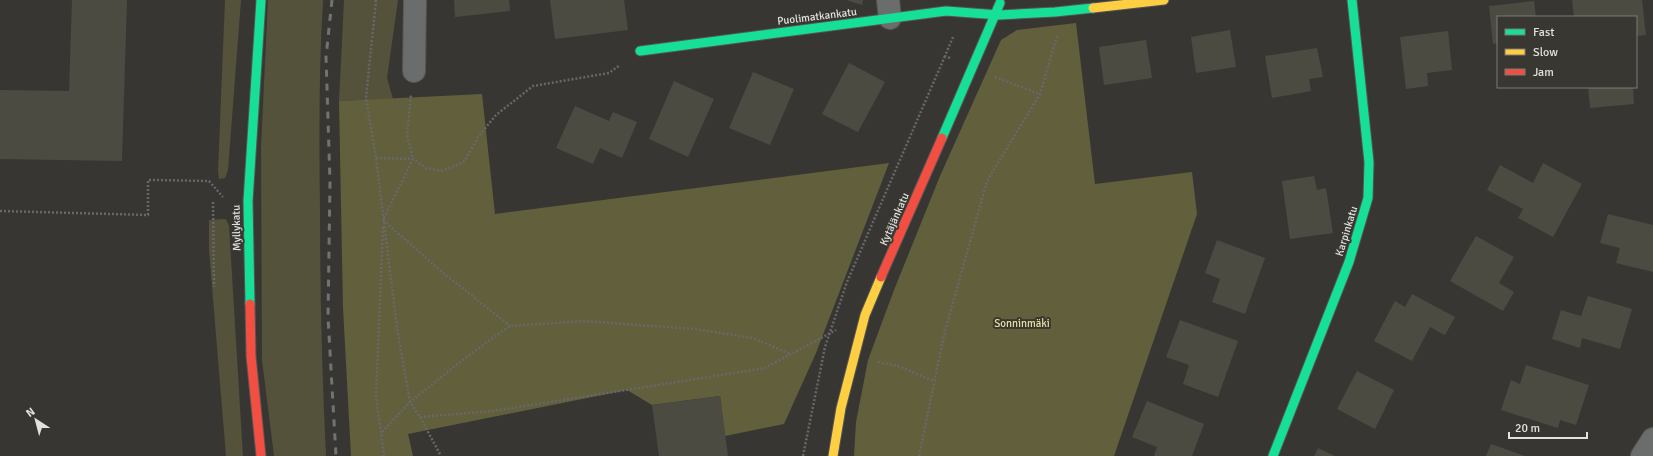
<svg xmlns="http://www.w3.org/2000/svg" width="1653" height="456" font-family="Signika,sans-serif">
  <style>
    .green { fill: #54523b }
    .forest { fill: #625f3c }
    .building { fill: #4c4b42 }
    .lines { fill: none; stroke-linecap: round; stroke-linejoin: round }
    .street-casing { stroke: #555552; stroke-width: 24 }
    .fast-casing { stroke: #555552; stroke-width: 11 }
    .slow-casing { stroke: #555552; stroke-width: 11 }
    .jam-casing { stroke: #555552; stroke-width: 11 }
    .path { stroke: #676868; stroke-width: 2.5; stroke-dasharray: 2 2; stroke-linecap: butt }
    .street { stroke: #6b6c6c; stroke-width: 22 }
    .fast { stroke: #16e098; stroke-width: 9 }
    .slow { stroke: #ffcf43; stroke-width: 9 }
    .jam { stroke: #f24e42; stroke-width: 9 }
    .rail { stroke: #727271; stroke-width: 3; stroke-dasharray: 7 7; stroke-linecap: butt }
    .labels { text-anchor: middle; stroke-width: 4; stroke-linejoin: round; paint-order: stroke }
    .street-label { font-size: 11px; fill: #e1e1dd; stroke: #383732 }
    .park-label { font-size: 11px; fill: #e7e19c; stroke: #383732 }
  </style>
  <rect width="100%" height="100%" fill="#373633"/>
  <g class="green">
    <polygon points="225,0 241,0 228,170 225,178 219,179 218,171"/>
    <path d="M268 0H323C319 69 319 139 320 208 320 291 322 374 326 456H274L262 360 261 147Z"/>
    <polygon points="344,0 398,0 387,78 393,99 339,101"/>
    <polygon points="226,219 229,226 243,456 226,456 209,250 209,220"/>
  </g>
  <g class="forest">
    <polygon points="1076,23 1095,184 1192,172 1197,214 1114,456 854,456 856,422 868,360 894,290 940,176 1001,40 1017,30"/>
    <polygon points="482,94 495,214 889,163 816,353 784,424 725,436 720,396 652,405 627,390 408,434 413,456 351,456 343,308 339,101"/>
  </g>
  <g class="building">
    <polygon points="72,0 127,0 122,161 0,159 0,90 69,91"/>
    <polygon points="454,0 509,0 510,11 455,17"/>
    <polygon points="550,0 624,0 628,30 555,39"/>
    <polygon points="846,0 863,0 862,5"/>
    <polygon points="1572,0 1642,0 1646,35 1636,36 1636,17 1574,17"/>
    <polygon points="1534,1 1536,17 1498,17 1498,43 1493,44 1489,6"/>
    <polygon points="1230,30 1236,67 1196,73 1191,37"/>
    <polygon points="1448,31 1452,70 1427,73 1428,86 1406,89 1400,37"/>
    <polygon points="1146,40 1152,78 1104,85 1099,47"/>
    <polygon points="1317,48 1323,77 1309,79 1311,91 1272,98 1265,56"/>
    <polygon points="849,63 885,82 858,132 822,114"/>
    <polygon points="753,72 794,89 770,145 729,128"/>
    <polygon points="674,81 714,99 688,157 649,139"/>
    <polygon points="1588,87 1633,87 1634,104 1590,108"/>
    <polygon points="575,106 609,121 613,112 637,122 622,158 600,148 593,164 556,148"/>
    <polygon points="1543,163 1582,184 1553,237 1518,218 1523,209 1487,190 1500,165 1533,183"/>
    <polygon points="1314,176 1317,190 1326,188 1333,233 1290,239 1282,181"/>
    <polygon points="1608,214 1653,225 1653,272 1616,263 1620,248 1600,243"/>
    <polygon points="1476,236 1514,257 1499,283 1514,292 1503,311 1450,281"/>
    <polygon points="1217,240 1265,258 1245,314 1212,302 1220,279 1205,273"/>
    <polygon points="1412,294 1455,317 1445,335 1430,327 1412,361 1374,341 1395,301 1405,307"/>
    <polygon points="1588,296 1632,309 1620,349 1582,338 1580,348 1552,339 1561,310 1581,316"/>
    <polygon points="1180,320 1238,341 1218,397 1183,384 1189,365 1166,357"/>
    <polygon points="1526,365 1589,385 1576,425 1560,420 1558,428 1501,410 1511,380 1520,384"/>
    <polygon points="1357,371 1394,390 1375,429 1337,409"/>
    <polygon points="720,396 728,456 659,456 652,405"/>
    <polygon points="1147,401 1204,424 1192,456 1154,456 1157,447 1132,437"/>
    <polygon points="1491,444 1525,456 1486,456"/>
    <polygon points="1318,448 1335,456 1314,456"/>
  </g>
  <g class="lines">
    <defs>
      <g id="street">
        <polyline points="888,0 890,18"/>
        <polyline points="414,71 415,0"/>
        <polyline points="1642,456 1653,439"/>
      </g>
      <g id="fast">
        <polyline points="640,51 946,11 999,15 1055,12 1093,8"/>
        <polyline points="942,138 1000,3"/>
        <polyline points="250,304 248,201 261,0"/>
        <polyline points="1273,456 1349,262 1368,198 1369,162 1352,0"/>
      </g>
      <g id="slow">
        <polyline points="1093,8 1164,0"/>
        <polyline points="833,456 841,408 865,315 881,277"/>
      </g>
      <g id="jam">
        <polyline points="881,277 942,138"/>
        <polyline points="250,304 251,356 261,456"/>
      </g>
    </defs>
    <use href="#street" class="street-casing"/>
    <use href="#fast" class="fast-casing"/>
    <use href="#slow" class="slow-casing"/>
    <use href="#jam" class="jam-casing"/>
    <g class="path">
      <polyline points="376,0 366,98 376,158 397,328 410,402 420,417 441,456"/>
      <polyline points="950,58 945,56 953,37"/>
      <polyline points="995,77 1040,94"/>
      <polyline points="376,158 413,159 426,168 442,171 464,162 478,137 496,115 533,86 609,73 620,65"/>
      <polyline points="213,202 214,287"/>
      <polyline points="0,211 148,215 148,180 155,180 209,181 223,197"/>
      <polyline points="384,218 413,159 407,135 411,95"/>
      <polyline points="383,220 442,272 510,326"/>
      <polyline points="383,227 376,396 384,456"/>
      <polyline points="878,362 898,366 934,381"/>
      <polyline points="420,417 493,411 765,368 836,330"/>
      <polyline points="382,432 410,402 465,358 510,326 583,321 695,329 753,338 790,354"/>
      <polyline points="803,456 825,347 847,282 945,56"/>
      <polyline points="919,456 944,335 987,181 1040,94 1057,36"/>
    </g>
    <use href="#street" class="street"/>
    <use href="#fast" class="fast"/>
    <use href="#slow" class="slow"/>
    <use href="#jam" class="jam"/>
    <polyline class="rail" points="332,0 326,57 330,182 328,317 336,456"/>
  </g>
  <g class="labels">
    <g class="street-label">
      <text transform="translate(817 16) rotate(-7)" y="4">Puolimatkankatu</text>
      <text transform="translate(894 219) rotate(-66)" y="4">Kytäjänkatu</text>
      <text transform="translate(236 228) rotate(-91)" y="4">Myllykatu</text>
      <text transform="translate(1346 231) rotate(-73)" y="4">Karpinkatu</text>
    </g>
    <g class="park-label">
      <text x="1022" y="327">Sonninmäki</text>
    </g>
  </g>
  <rect x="1497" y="16" width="140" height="72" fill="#383732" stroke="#7c7b76"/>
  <rect x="1505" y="29" width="20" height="6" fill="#16e098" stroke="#7c7b76"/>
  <text x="1533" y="36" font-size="12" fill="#e1e1dd">Fast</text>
  <rect x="1505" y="49" width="20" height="6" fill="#ffcf43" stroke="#7c7b76"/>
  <text x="1533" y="56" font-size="12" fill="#e1e1dd">Slow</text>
  <rect x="1505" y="69" width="20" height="6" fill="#f24e42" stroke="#7c7b76"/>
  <text x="1533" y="76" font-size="12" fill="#e1e1dd">Jam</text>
  <g transform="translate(36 420) rotate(324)" stroke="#383732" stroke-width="3" paint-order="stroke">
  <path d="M0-3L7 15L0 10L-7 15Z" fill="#e1e1dd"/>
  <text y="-6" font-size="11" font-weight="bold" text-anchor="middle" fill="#e1e1dd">N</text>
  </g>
  <path d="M1509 432v6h78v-6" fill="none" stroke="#e1e1dd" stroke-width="2"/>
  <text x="1515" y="432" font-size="12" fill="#e1e1dd" stroke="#383732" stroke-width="3" paint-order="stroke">20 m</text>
</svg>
